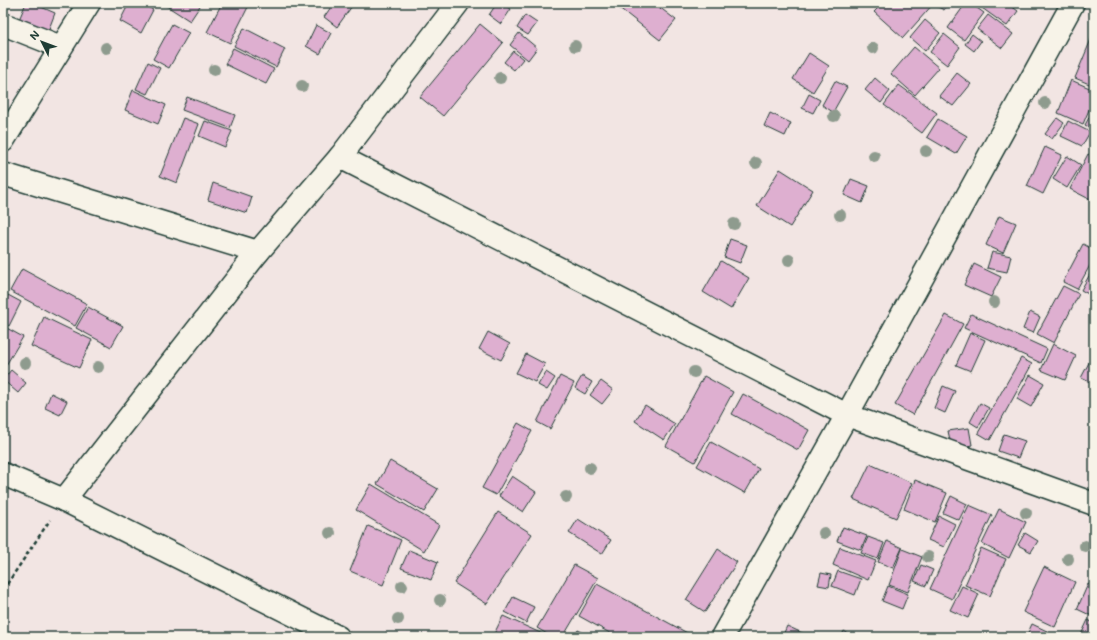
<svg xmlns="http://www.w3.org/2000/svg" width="1097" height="640" font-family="Mali,sans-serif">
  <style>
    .building { fill: #deafd0; stroke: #1f3d34 }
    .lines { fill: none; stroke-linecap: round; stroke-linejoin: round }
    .minor-casing { stroke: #1f3d34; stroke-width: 25 }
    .path { stroke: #1f3d34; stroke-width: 2.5; stroke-dasharray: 4 3; stroke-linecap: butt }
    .minor { stroke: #f7f3e8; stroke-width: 22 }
    .tree { fill: #8e9b8e }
  </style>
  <rect width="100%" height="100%" fill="#f2e5e3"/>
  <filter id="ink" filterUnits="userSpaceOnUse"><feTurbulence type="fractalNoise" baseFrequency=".025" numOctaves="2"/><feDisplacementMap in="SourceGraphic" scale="8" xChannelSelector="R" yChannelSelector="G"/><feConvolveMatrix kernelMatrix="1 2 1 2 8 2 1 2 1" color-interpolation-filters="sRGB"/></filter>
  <g filter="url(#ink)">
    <g class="building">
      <polygon points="26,3 32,3 55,13 47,34 18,22"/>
      <polygon points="129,3 141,3 153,10 141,33 120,21"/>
      <polygon points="162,3 202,3 190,21"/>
      <polygon points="222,3 239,3 248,7 230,43 207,32"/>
      <polygon points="334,3 348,3 352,6 337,27 324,17"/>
      <polygon points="497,3 502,3 511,9 501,24 489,15"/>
      <polygon points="613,3 654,3 676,20 660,40"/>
      <polygon points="883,3 934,3 903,38 874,12"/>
      <polygon points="938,3 949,3 944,10 936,6"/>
      <polygon points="966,3 970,3 984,13 964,40 948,28"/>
      <polygon points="975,3 1007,3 1018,11 1007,26"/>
      <polygon points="525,15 537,23 528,35 517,28"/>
      <polygon points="988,15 1013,34 1002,48 977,29"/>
      <polygon points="925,20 940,33 925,51 910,38"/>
      <polygon points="172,24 189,33 169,68 153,59"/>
      <polygon points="480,24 503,43 443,116 420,97"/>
      <polygon points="316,25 331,33 320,54 306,46"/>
      <polygon points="244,28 285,49 276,67 234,46"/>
      <polygon points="519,33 537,48 528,60 510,45"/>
      <polygon points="944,34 960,47 947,65 930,52"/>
      <polygon points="972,34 981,41 974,51 965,44"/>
      <polygon points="1092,37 1094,38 1094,86 1075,78"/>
      <polygon points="914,47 939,68 915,95 891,74"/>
      <polygon points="233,48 274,69 266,84 225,64"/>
      <polygon points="513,51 523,59 514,70 504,62"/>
      <polygon points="809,53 829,66 813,92 793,79"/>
      <polygon points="148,62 160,68 147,94 136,89"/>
      <polygon points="957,73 971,84 953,106 939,96"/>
      <polygon points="875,78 890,91 881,103 865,90"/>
      <polygon points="1071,80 1094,90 1094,98 1083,124 1058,113"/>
      <polygon points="835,81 847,87 833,112 822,105"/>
      <polygon points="899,85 937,113 922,133 884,105"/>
      <polygon points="133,90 166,105 158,124 125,110"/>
      <polygon points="809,94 820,100 813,113 802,108"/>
      <polygon points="187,97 235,115 230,128 182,110"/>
      <polygon points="1092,112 1094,113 1094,130 1085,125"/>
      <polygon points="770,113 791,123 785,136 764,126"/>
      <polygon points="183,118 199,124 177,183 160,176"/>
      <polygon points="1057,118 1064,123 1052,139 1045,134"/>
      <polygon points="938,119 967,136 956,154 927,137"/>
      <polygon points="205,121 232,131 225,147 199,136"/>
      <polygon points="1068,121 1090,132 1082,146 1061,136"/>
      <polygon points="1093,132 1094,132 1094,143 1089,141"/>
      <polygon points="1045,147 1062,155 1043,194 1027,186"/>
      <polygon points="1088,154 1094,157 1093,201 1070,189"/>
      <polygon points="1067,156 1081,165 1067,188 1053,179"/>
      <polygon points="780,169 813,190 790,227 757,206"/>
      <polygon points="851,179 869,186 862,203 844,195"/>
      <polygon points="213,183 252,197 247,213 208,200"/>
      <polygon points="999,216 1016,223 1003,253 986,245"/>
      <polygon points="730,239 747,245 740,263 724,257"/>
      <polygon points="1083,244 1094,250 1094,258 1077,289 1063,282"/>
      <polygon points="992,252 1011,256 1007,272 987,268"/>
      <polygon points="721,261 749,278 731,309 703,292"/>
      <polygon points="974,264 1001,277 991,297 964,285"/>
      <polygon points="1094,267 1094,297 1081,290"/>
      <polygon points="22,269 87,304 75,326 10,291"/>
      <polygon points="1063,286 1079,294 1054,343 1037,334"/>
      <polygon points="8,295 21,302 9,326 3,322 3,303"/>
      <polygon points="88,307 123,326 111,347 76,328"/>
      <polygon points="1030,312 1040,317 1033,333 1023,329"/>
      <polygon points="971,314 1047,349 1041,363 964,328"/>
      <polygon points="946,315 963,324 913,415 895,405"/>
      <polygon points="44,317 92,340 79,368 31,346"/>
      <polygon points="3,326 23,337 3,370"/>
      <polygon points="488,332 510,344 501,360 479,349"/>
      <polygon points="970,333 985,340 971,371 956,365"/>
      <polygon points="1053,344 1076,356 1065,380 1041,370"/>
      <polygon points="1094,353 1094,384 1081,378"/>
      <polygon points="526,354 545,364 535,382 516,373"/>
      <polygon points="1021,358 1032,364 990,440 978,433"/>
      <polygon points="11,370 26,383 18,393 3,380"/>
      <polygon points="546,372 555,378 547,390 538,385"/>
      <polygon points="1030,375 1044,383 1031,407 1017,399"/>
      <polygon points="560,376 574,383 550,429 537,422"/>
      <polygon points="582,376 592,382 585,394 575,388"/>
      <polygon points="704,376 733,392 695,462 666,446"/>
      <polygon points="601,381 613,390 602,404 590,395"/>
      <polygon points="943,386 955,391 945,413 934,408"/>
      <polygon points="51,393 67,401 60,415 45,408"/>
      <polygon points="743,394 809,430 798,450 732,414"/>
      <polygon points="980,403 989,408 978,427 970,422"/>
      <polygon points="645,405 675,424 664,440 635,421"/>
      <polygon points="518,423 532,431 496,495 482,488"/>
      <polygon points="969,428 972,445 952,449 948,431"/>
      <polygon points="1004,434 1025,441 1018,458 998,451"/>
      <polygon points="711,442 759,469 745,493 697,466"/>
      <polygon points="390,461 438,489 424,512 377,484"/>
      <polygon points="870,464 912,483 896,518 853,499"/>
      <polygon points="512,476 536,492 523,512 499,496"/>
      <polygon points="915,480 947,493 935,522 904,509"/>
      <polygon points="371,484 439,525 424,551 356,510"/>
      <polygon points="951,496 967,504 959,520 943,513"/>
      <polygon points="969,505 992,515 952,599 930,589"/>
      <polygon points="999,509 1026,522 1009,558 982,544"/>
      <polygon points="498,512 532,534 487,604 454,583"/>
      <polygon points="939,516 955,524 944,547 928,540"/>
      <polygon points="578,519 611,540 602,554 569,533"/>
      <polygon points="368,526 401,540 383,585 350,571"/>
      <polygon points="843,527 867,536 861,550 837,541"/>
      <polygon points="1025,533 1038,541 1031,552 1018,545"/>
      <polygon points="868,537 884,543 878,559 861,553"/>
      <polygon points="887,541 902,548 893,568 878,562"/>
      <polygon points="840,547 876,561 868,580 833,565"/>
      <polygon points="981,548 1006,559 990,596 965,585"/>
      <polygon points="718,549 737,562 705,612 686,600"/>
      <polygon points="902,549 922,557 908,592 889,585"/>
      <polygon points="409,550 438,562 431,580 401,568"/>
      <polygon points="574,565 598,578 563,637 552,637 537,628"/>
      <polygon points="921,565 933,570 926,586 914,581"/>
      <polygon points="1044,567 1075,582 1055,627 1023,612"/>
      <polygon points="838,571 861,579 855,595 832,586"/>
      <polygon points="821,573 831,575 829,587 818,585"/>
      <polygon points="597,584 691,635 690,637 617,637 579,616"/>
      <polygon points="1088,584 1094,587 1094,617 1077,609"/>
      <polygon points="888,586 908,594 902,609 882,601"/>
      <polygon points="962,586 979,594 968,618 950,610"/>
      <polygon points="513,597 534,607 526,623 505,612"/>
      <polygon points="503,616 547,636 500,637 494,634"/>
      <polygon points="1088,620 1094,623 1094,637 1080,637"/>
      <polygon points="1032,624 1049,632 1047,637 1026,637"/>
      <polygon points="787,626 811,637 782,637"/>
      <polygon points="578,630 590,636 589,637 574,637"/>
      <polygon points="844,631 854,637 841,637"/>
    </g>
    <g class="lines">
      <defs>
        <g id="minor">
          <polyline points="3,24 61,47"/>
          <polyline points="3,141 89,3"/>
          <polyline points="340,157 847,415 1094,504"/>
          <polyline points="3,174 258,252"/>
          <polyline points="3,474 64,500 338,637"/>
          <polyline points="64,500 258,252 340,157 458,3"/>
          <polyline points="722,637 847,415 1073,3"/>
        </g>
      </defs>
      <use href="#minor" class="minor-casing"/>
      <polyline class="path" points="3,590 50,520"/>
      <use href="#minor" class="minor"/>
    </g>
    <g class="tree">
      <circle cx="575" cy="46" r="6"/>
      <circle cx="106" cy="48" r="6"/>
      <circle cx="873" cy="48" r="6"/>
      <circle cx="214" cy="70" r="6"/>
      <circle cx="500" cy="78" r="6"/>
      <circle cx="302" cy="86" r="6"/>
      <circle cx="1045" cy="103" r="6"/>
      <circle cx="834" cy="116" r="6"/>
      <circle cx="926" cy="151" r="6"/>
      <circle cx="874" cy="156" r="6"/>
      <circle cx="756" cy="163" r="6"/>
      <circle cx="840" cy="215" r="6"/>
      <circle cx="734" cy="224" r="6"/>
      <circle cx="789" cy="260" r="6"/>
      <circle cx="994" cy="302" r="6"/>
      <circle cx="25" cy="363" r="6"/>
      <circle cx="98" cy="367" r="6"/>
      <circle cx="694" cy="372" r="6"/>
      <circle cx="590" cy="468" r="6"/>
      <circle cx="566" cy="497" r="6"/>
      <circle cx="1026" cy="513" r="6"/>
      <circle cx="330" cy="533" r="6"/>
      <circle cx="824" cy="533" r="6"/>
      <circle cx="1085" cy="546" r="6"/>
      <circle cx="928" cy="557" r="6"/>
      <circle cx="1068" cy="559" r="6"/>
      <circle cx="402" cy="586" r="6"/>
      <circle cx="440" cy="600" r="6"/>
      <circle cx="398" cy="619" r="6"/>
    </g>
  </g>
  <rect width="1097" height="640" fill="none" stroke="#f7f3e8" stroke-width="16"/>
  <rect x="8" y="8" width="1081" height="624" fill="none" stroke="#1f3d34" stroke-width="1.5" filter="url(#ink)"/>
  <g transform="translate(42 42) rotate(312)" stroke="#f7f3e8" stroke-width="3" paint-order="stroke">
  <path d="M0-3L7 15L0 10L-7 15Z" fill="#1f3d34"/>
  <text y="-6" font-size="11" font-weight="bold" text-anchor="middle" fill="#1f3d34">N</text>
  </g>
</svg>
